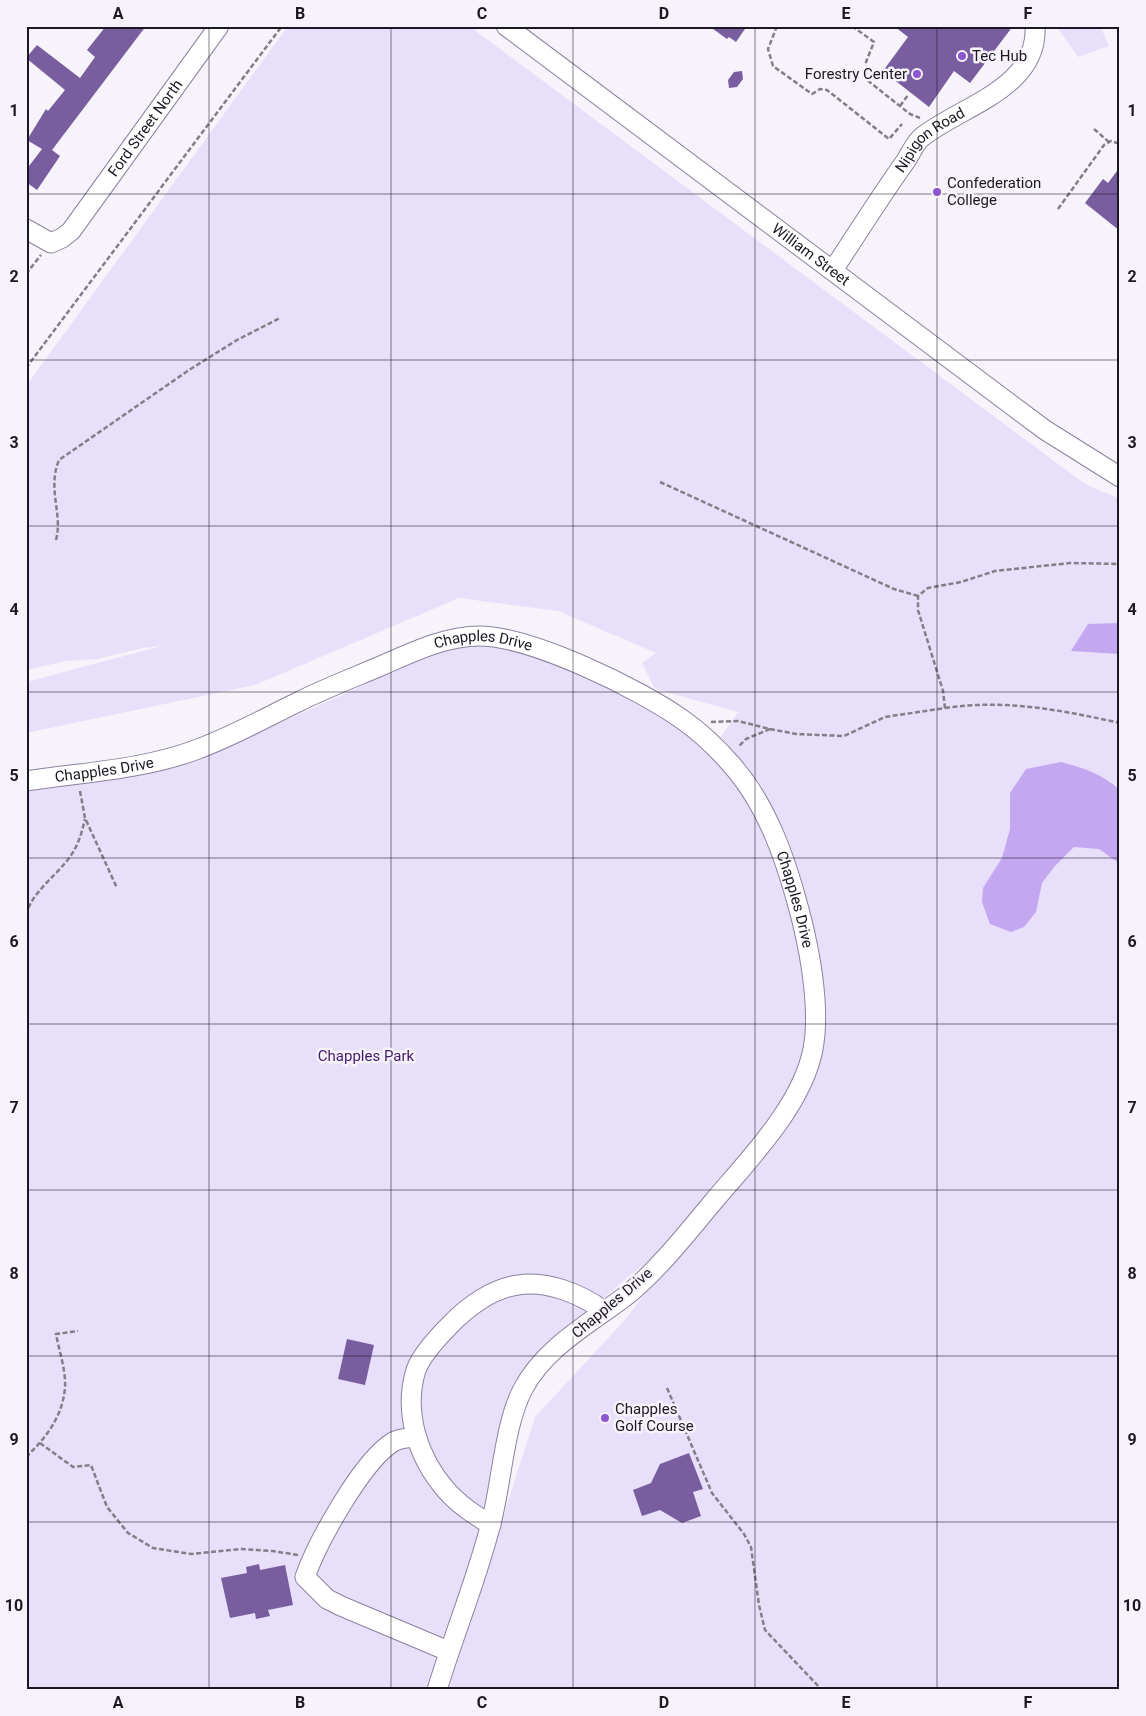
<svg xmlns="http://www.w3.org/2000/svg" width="1146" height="1716" font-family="Roboto,sans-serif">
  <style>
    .green { fill: #e8dffa }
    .water { fill: #c3a7f0 }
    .building { fill: #785d9f }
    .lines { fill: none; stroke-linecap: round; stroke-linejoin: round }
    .minor-casing { stroke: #8c819f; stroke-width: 21 }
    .path { stroke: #837f88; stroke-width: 2.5; stroke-dasharray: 5 2.5; stroke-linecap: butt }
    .minor { stroke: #fff; stroke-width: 19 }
    .grid { fill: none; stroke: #1c1823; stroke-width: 1; stroke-opacity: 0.55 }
    .poi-dot { fill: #8c56ce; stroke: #f6f3fa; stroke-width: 2 }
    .labels { text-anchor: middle; stroke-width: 5; stroke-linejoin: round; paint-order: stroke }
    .poi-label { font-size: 15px; fill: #1c1823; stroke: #f6f3fa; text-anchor: start }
    .street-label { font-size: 15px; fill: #1c1823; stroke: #f6f3fa }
    .park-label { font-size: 15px; fill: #421a6d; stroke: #f6f3fa }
    .neatline { fill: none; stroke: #1c1823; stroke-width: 2 }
    .grid-label { font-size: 16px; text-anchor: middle; font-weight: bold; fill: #1c1823 }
  </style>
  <rect width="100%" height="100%" fill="#f6f3fa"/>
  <g class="green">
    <polygon points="288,26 469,26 1085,484 1120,499 1120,1690 448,1690 535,1417 624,1321 650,1287 688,1248 794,1113 820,997 819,948 789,841 765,795 749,770 721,737 738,712 655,689 642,663 656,653 558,611 459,598 255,685 26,733 26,682 162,646 143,648 97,659 66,661 26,670 26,386"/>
    <polygon points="1056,26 1100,26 1109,46 1078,57"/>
    <path d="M463 643C480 644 498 645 516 648 532 652 550 662 565 668 639 698 712 738 753 809 771 840 781 879 791 914 804 956 814 1020 800 1063 787 1101 751 1141 726 1172 696 1209 667 1249 629 1276L528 1365 517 1380 491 1494 431 1690H26V788L38 789 139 776 210 755 353 690 390 671Z"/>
  </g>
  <g class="water">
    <polygon points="1120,623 1120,654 1071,651 1088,624"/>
    <path d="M1061 762C1084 768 1102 774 1120 790V864L1099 849 1074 847 1054 867 1042 883 1036 912 1024 927 1011 932 990 924 982 902 983 888 1002 858 1010 829V793L1026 769Z"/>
  </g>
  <g class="building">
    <polygon points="106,26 146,26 52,150 60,156 37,190 26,182 26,170 42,149 27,140 46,109 48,111 65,90 26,58 37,45 80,78 95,57 87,50"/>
    <polygon points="709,26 747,26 736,42 729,37 727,39"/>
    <polygon points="894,26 1013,26 970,83 954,71 929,107 883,71 908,37"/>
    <polygon points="742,71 743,79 737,87 729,88 728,80 734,72"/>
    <polygon points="1120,167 1120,231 1085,203 1103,179 1108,183"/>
    <polygon points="347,1339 374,1345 365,1385 338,1379"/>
    <polygon points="689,1453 703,1489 693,1492 701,1516 682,1523 660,1510 642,1516 633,1490 651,1483 660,1464"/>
    <polygon points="259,1564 260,1570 285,1565 293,1605 268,1610 270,1616 256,1619 255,1613 230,1618 221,1578 247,1573 246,1567"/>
  </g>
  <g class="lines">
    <defs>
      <g id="minor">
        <path id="s1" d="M506 26 1045 430 1120 477"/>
        <path id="s2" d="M26 229 51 243 62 238 71 231 219 26"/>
        <path id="s3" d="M833 270C857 234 880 197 905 162 910 155 915 142 922 137 961 106 1039 88 1035 26"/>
        <path id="s4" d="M26 781C84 772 143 770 198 749 233 736 265 718 298 702 326 688 355 677 383 665 413 652 446 636 479 636 531 636 640 689 683 720 700 732 716 747 730 763 769 806 788 866 802 921 811 958 820 1011 813 1049 802 1106 749 1159 713 1202 687 1233 662 1265 632 1291 595 1321 546 1345 523 1389 504 1425 502 1482 491 1523 477 1579 454 1634 437 1690"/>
        <path d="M416 1437C409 1438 399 1438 393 1442 362 1461 317 1543 305 1577L327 1599 341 1606 448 1651"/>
        <path d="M491 1525C475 1515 459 1505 446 1490 418 1458 403 1412 416 1370 422 1354 438 1337 450 1325 467 1307 493 1288 518 1285 547 1280 580 1294 603 1310"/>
      </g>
    </defs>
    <use href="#minor" class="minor-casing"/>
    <g class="path">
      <polyline points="777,26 768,49 773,66 812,94 820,89 827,90 889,139 902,124"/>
      <polyline points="852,26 874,42 866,62 867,80 910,114 920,118"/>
      <polyline points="900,106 908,95"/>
      <polyline points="1094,129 1109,142"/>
      <polyline points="1058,209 1104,145 1111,141 1120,144"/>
      <polyline points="26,274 41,255"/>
      <polyline points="26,368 282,26"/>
      <polyline points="660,482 894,589 918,596"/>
      <path d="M56 540C63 514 47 489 59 460L189 370 237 340 280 318"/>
      <path d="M945 708C1005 699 1061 710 1120 723"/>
      <polyline points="711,722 738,721 770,729 746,739 738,747"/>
      <polyline points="770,729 796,734 844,736 885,717 945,708 943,691 918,610 918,596 928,588 961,582 995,571 1070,563 1120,564"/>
      <polyline points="80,791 85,818 117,888"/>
      <path d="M26 915C31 894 53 878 66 862 77 849 81 836 85 819"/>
      <polyline points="26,1018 28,1040"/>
      <polyline points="667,1388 712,1493 744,1534 751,1547 759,1605 765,1630 822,1690"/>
      <polyline points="40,1443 73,1467 91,1465 107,1507 128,1533 153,1548 191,1554 241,1549 272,1551 298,1555"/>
      <path d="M26 1457C46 1438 63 1416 65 1387 66 1371 59 1350 56 1334L78 1331"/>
    </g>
    <use href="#minor" class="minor"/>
  </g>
  <path class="grid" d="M209 26V1690M391 26V1690M573 26V1690M755 26V1690M937 26V1690M26 194H1120M26 360H1120M26 526H1120M26 692H1120M26 858H1120M26 1024H1120M26 1190H1120M26 1356H1120M26 1522H1120"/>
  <g class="poi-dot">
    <circle cx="962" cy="56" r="5"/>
    <circle cx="917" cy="74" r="5"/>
    <circle cx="937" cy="192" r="5"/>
    <circle cx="605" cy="1418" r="5"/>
  </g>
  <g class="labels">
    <g class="poi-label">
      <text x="972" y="61">Tec Hub</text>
      <text x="907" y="79" text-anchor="end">Forestry Center</text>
      <text x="947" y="188">Confederation<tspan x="947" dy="17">College</tspan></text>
      <text x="615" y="1414">Chapples<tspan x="615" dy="17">Golf Course</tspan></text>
    </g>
    <g class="street-label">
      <text dy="5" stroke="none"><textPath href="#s2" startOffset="179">Ford Street North</textPath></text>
      <text dy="5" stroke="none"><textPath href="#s3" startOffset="164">Nipigon Road</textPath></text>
      <text dy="5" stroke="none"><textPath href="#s1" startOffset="381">William Street</textPath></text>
      <text dy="5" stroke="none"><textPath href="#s4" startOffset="484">Chapples Drive</textPath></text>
      <text dy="5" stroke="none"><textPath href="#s4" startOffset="79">Chapples Drive</textPath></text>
      <text dy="5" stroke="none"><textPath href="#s4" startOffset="919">Chapples Drive</textPath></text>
      <text transform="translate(612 1303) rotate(-40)" y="5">Chapples Drive</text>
    </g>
    <g class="park-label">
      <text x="366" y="1061">Chapples Park</text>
    </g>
  </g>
  <rect width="1146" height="1716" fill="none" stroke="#f6f3fa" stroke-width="55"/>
  <rect x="28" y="28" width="1090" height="1660" class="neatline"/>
  <g class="grid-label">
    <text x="118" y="19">A</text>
    <text x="300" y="19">B</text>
    <text x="482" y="19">C</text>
    <text x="664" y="19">D</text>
    <text x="846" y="19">E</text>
    <text x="1028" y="19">F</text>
    <text x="14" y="116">1</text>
    <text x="1132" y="116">1</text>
    <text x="14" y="282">2</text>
    <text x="1132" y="282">2</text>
    <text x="14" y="448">3</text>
    <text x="1132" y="448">3</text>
    <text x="14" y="615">4</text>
    <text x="1132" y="615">4</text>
    <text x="14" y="781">5</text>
    <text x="1132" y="781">5</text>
    <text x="14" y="947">6</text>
    <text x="1132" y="947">6</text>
    <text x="14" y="1113">7</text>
    <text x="1132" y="1113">7</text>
    <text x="14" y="1279">8</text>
    <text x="1132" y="1279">8</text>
    <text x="14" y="1445">9</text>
    <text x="1132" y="1445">9</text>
    <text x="14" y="1611">10</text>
    <text x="1132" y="1611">10</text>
    <text x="118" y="1708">A</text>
    <text x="300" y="1708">B</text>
    <text x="482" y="1708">C</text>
    <text x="664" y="1708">D</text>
    <text x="846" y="1708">E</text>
    <text x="1028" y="1708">F</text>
  </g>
</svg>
